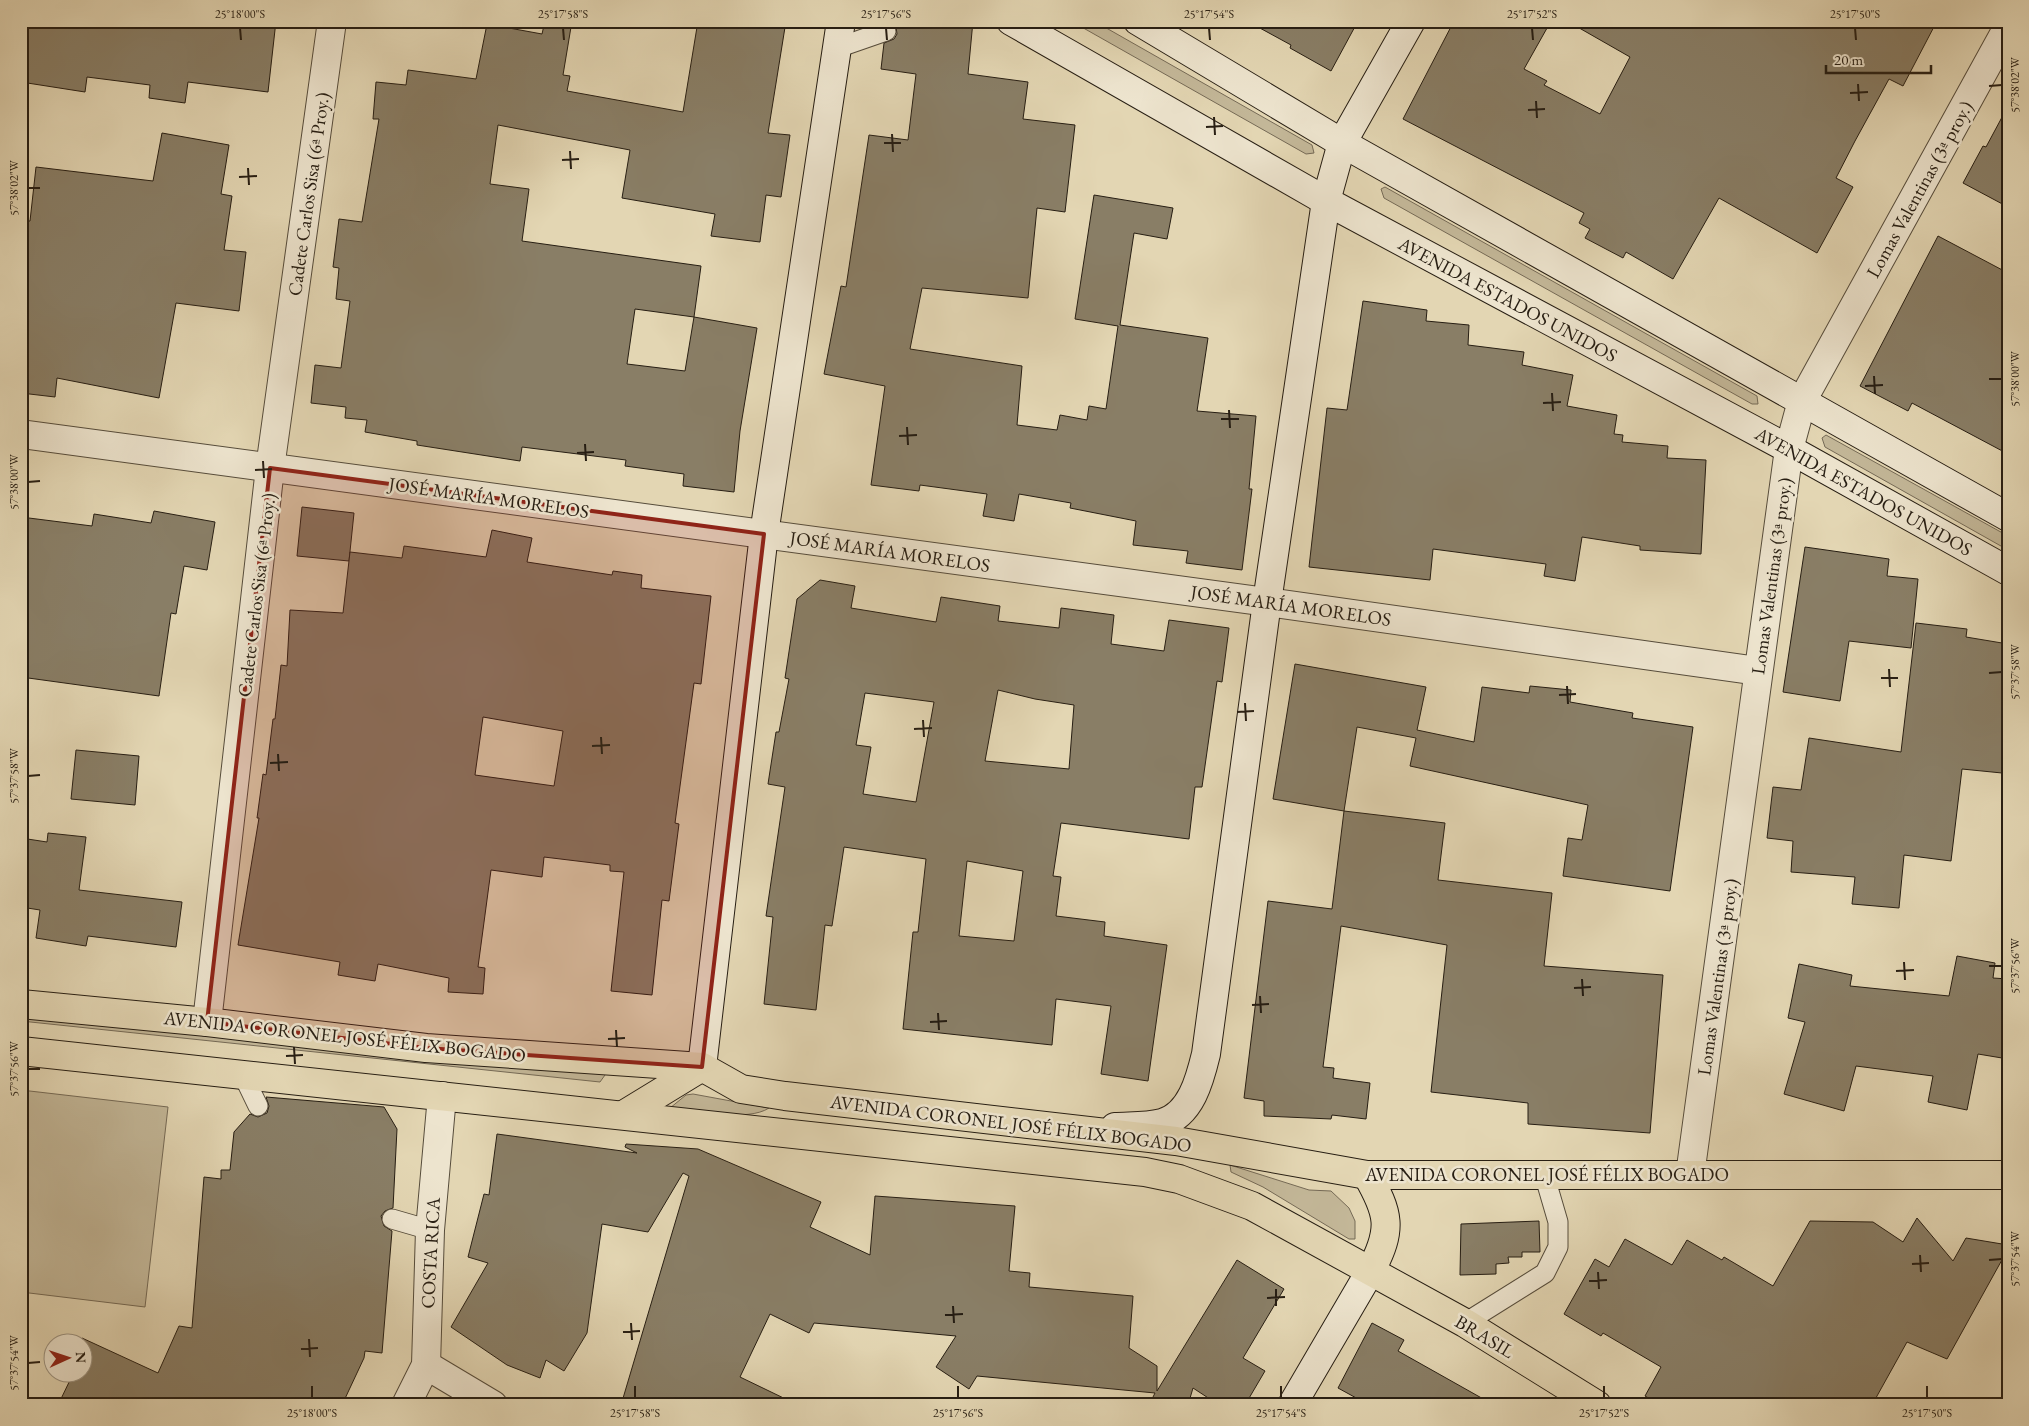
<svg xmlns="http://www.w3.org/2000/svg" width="2029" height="1426" font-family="'EB Garamond',serif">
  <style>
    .green { fill: #c3b798; stroke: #756a56 }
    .building { fill: #897e66; stroke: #271e13; fill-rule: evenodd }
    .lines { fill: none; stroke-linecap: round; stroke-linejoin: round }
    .lane-casing { stroke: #564c3b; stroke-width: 21 }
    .street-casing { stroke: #564c3b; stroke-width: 30 }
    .secondary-casing { stroke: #271e13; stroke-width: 30 }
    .primary-casing { stroke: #271e13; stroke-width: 30 }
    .lane { stroke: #ede4ce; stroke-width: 19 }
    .street { stroke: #ede4ce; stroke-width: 28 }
    .secondary { stroke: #ede4ce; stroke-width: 28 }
    .primary { stroke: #e3d6b3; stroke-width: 28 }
    .marked { fill: #8f2418; fill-opacity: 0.2; stroke: #8f2418; stroke-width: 4; stroke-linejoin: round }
    .ticks { fill: none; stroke: #271e13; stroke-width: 2 }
    .labels { text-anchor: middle; stroke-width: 5; stroke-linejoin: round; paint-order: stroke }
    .street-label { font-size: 19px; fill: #271e13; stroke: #ede4ce }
    .neatline { fill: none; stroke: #271e13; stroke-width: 2 }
    .ticks-label { font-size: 12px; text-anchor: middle; fill: #271e13 }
  </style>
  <rect width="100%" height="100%" fill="#e3d6b3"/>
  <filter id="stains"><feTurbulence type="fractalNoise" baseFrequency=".004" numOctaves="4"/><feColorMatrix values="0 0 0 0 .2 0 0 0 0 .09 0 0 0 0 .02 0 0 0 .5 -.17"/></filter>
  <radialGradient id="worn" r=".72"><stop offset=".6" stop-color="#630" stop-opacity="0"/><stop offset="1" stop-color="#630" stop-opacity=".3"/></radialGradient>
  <g class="green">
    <polygon points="1071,21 1094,21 1312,145 1314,153 1306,154"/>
    <polygon points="1385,187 1757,396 1758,404 1752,404 1384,198 1381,189"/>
    <polygon points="1826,435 2008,536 2008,550 1825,447 1822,438"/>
    <polygon points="21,1010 604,1073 605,1075 600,1082 21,1021"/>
    <polygon points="21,1090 168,1107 145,1307 21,1292"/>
    <path d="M693 1094 769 1108C748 1122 694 1111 670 1108L686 1095Z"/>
    <polygon points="1230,1165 1309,1190 1331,1191 1349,1208 1355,1221 1355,1239 1349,1239 1263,1187 1231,1172"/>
  </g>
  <g class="building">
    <polygon points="21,21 276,21 268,92 188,82 185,103 149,98 150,85 87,77 85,92 21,82"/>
    <path d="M545 21H572L563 75 570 76 567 91 683 112 698 21H786L768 133 790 135 781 197 766 195 760 242 711 236 715 214 622 198 630 150 498 125 490 184 529 189 522 241 701 266 694 317 757 328 740 431 734 492 683 486 684 474 625 466 626 460 522 447 520 461 417 445V441L365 432 367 420 345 418 346 407 311 403 315 365 341 368 350 301 336 299 339 268 333 267 339 219 362 222 379 119H373L376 82 406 85 408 70 476 79 487 24 542 34ZM635 309 694 317 685 371 627 364Z"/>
    <polygon points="891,21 973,21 968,74 1028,82 1023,119 1075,125 1065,212 1037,208 1028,298 922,288 910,349 1022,366 1017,425 1057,430 1060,415 1087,420 1089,406 1106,409 1118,326 1075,319 1094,195 1173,208 1167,239 1134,233 1120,325 1208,338 1197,411 1256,416 1249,489 1252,489 1242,570 1186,563 1188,551 1133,545 1136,521 1070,508 1071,503 1019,494 1014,521 983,516 987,494 920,485 919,491 871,485 885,386 824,374 841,286 846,287 869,135 908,140 916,74 881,69 884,43 894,39 897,34 896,27"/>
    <polygon points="1247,21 1358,21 1331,71 1290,48 1291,45"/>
    <polygon points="1454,21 1551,21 1524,69 1547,81 1544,85 1600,114 1630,57 1567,21 1937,21 1903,86 1889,79 1855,141 1836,178 1853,187 1817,253 1719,198 1673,279 1626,252 1623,258 1585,238 1590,229 1579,223 1584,213 1403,119"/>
    <polygon points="2008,106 2008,207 1963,183 1983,146 1986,147"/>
    <polygon points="162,133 229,145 221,194 232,196 224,250 246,252 239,311 176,303 159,398 57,378 55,397 21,393 21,221 30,221 36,167 153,181"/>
    <polygon points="1938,236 2008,273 2008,454 1912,403 1908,411 1860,386"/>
    <polygon points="1363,301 1427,310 1426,321 1469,325 1468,345 1524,352 1522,365 1573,375 1567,406 1617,415 1614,434 1623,435 1622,442 1668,446 1667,458 1706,460 1701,554 1640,550 1640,546 1582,537 1575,581 1544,576 1546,564 1433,549 1430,580 1309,567 1327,408 1347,410"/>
    <polygon points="302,507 354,513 349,561 297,556"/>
    <polygon points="154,511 215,522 207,570 184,566 176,614 171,613 159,696 21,677 21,517 92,526 94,514 151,523"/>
    <path d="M492 530 532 538 527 562 612 575 613 571 642 575 641 588 711 596 701 684 694 683 675 823 679 824 669 901 662 900 652 995 611 991 624 872 610 871V865L544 857 542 877 491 870 478 967 485 968 483 994 448 992 449 978 378 964 375 981 338 975 340 962 238 945 259 818H257L263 774 266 775 273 719H275L281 665 287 666 290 610 343 613 350 552 402 558 404 546 486 557ZM483 717 563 731 554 786 475 775Z"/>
    <polygon points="1805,547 1889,559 1887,576 1918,579 1911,648 1849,641 1840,701 1783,692"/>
    <path d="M820 580 855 586 851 608 936 622 941 597 1000 606 998 621 1059 628 1061 608 1114 615 1111 644 1164 651 1169 620 1229 628 1222 682 1217 681 1202 787H1195L1189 839 1061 823 1053 876 1061 877 1056 916 1105 922 1104 936 1167 945 1148 1081 1101 1074 1111 1006 1056 999 1052 1045 903 1029 913 932H918L926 859 844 847 832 926 825 925 816 1010 764 1004 773 917 766 916 785 787 768 784 776 732H779L789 679 785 678 797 599ZM998 690 1035 699 1074 705 1069 769 985 761ZM865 693 934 702 916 802 863 794 871 747 856 745ZM967 861 1023 871 1014 941 959 936Z"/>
    <polygon points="1916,623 1967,629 1966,637 2008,644 2008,710 2002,773 1962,769 1951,861 1904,855 1899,908 1852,904 1855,877 1791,872 1793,841 1767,838 1773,787 1801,790 1809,738 1901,752"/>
    <polygon points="1295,664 1426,687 1417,730 1474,742 1482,687 1529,693 1530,686 1571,690 1570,702 1633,713 1632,718 1693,727 1670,891 1563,876 1568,838 1582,840 1588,805 1410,766 1416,738 1357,727 1344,811 1273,799"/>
    <polygon points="76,750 139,756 135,805 71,799"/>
    <polygon points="1344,811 1445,823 1438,880 1552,893 1544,966 1663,975 1650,1133 1528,1124 1528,1103 1431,1092 1447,945 1341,926 1323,1067 1334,1068 1333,1078 1370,1083 1366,1119 1332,1115 1331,1119 1264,1116 1264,1101 1244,1098 1268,901 1332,909"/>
    <polygon points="48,833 86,837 79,890 182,902 176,947 88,936 86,946 36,938 40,910 21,907 21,838 47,842"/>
    <polygon points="1957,956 1995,963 1993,978 2008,979 2008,1059 1978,1054 1967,1110 1928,1102 1933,1076 1856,1066 1844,1111 1784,1094 1805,1022 1788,1018 1799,964 1852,975 1850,986 1949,996"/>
    <polygon points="266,1097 384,1107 397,1129 393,1208 385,1211 381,1216 384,1226 392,1231 382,1353 365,1351 364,1358 342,1405 58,1405 73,1374 82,1374 82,1338 158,1373 179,1326 192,1328 204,1177 221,1179 221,1170 230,1170 234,1132 250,1114 258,1117 267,1113 269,1106"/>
    <polygon points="497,1134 637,1153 625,1147 626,1144 698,1149 821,1202 810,1227 870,1255 875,1196 1015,1206 1009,1271 1030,1273 1029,1287 1133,1296 1129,1348 1157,1366 1157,1391 1237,1260 1284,1289 1243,1358 1265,1371 1245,1405 1219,1405 1193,1388 1188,1405 1149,1405 1155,1393 977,1376 969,1389 936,1367 956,1336 814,1323 809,1333 770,1314 740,1377 798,1405 621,1405 689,1176 683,1173 648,1232 602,1224 587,1333 564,1371 546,1360 540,1378 507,1365 451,1327 488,1263 468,1257 484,1194 489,1195"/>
    <polygon points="1917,1218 1953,1261 1966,1238 2008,1245 2008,1249 1947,1359 1907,1342 1872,1405 1661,1405 1645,1396 1661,1367 1603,1333 1601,1336 1564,1314 1595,1259 1609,1267 1625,1239 1672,1265 1687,1240 1722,1260 1724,1257 1773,1286 1810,1221 1873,1222 1903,1242"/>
    <polygon points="1539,1221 1540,1252 1522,1252 1522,1257 1508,1257 1509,1263 1496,1264 1496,1274 1460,1275 1461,1224"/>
    <polygon points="1372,1323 1404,1340 1398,1351 1494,1405 1369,1405 1338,1388"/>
  </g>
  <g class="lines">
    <defs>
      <g id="lane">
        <polyline points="837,48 886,31"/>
        <polyline points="242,1073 258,1106"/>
        <polyline points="392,1219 430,1230"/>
        <polyline points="1465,1323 1545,1273 1558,1247 1558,1222 1544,1174"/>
      </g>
      <g id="street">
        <polyline points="21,434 1267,602 1758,671"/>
        <polyline points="207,1022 270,468 332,21"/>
        <polyline points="1690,1175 1789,449 1802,401 2008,27"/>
        <polyline points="426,1365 493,1405"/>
        <polyline points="406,1405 426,1365 430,1230 442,1096"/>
      </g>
      <g id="secondary">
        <polyline points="1011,21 1326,201 1789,449 2008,571"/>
        <polyline points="1138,21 1342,143 2008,517"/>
        <polyline points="702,1067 764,534 841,21"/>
        <path d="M1115 1127C1130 1126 1147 1127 1162 1123 1191 1115 1200 1079 1206 1054L1267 602 1326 201 1342 143 1411 21"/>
        <polyline points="1292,1405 1371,1270"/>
      </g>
      <g id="primary">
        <polyline points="21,1004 207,1022 426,1048 702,1067 741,1089 785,1096 1176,1141 1367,1175 2008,1175"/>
        <polyline points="21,1051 1145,1172 1179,1179 1252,1206 1465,1323 1597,1405"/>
        <polyline points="625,1114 702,1067"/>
        <path d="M1367 1175C1389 1213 1393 1229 1371 1270"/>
      </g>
    </defs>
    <use href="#lane" class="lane-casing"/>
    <use href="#street" class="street-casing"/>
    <use href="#secondary" class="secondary-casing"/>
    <use href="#primary" class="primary-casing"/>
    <use href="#lane" class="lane"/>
    <use href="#street" class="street"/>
    <use href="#secondary" class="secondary"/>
    <use href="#primary" class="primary"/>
  </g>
  <path class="marked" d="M270 468 764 534 702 1067 426 1048 207 1022Z"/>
  <path class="ticks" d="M240 28 241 40M563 28 564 40M886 28 887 40M1209 28 1210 40M1532 28 1533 40M1855 28 1856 40M1858 84 1859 101M1989 86 2002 85M1850 93 1868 92M1536 101 1537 118M1528 110 1545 109M1214 117 1215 135M1206 127 1223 126M892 134 893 152M884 143H901M570 151 571 169M562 160 579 159M248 168 249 185M239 177 257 176M28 188H40M1874 376 1875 394M1989 379H2002M1865 386 1883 385M1552 393 1553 411M1543 403 1561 402M1229 410 1230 428M1221 419H1239M907 427 908 445M899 436 917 435M585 444 586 461M577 453 594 452M263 461 264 478M255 470 272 469M28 482 40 481M1889 669 1890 687M1989 673 2002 672M1881 678H1898M1567 686 1568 704M1559 695 1576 694M1245 703 1246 721M1237 712 1254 711M923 720 924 737M914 729 932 728M601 737 602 754M592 746 610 745M278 754 279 771M270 763 288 762M28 776 40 775M1904 962 1905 980M1989 966H2002M1896 971 1914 970M1582 979 1583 996M1574 988 1591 987M1260 996 1261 1013M1252 1005 1269 1004M938 1013 939 1030M930 1022 947 1021M616 1030 617 1047M608 1039 625 1038M294 1047 295 1064M286 1056 303 1055M28 1069H40M1920 1255 1921 1272M1989 1260 2002 1259M1912 1264 1929 1263M1598 1272 1599 1289M1589 1281 1607 1280M1276 1289V1306M1267 1298 1285 1297M953 1306 954 1323M945 1315 963 1314M631 1323 632 1340M623 1332 640 1331M309 1339 310 1357M301 1349 318 1348M28 1363 40 1362M312 1386V1398M635 1386V1398M958 1386V1398M1281 1386V1398M1604 1386V1398M1927 1386V1398"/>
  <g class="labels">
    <g class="street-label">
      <text transform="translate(1919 189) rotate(-61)" y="7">Lomas Valentinas (3ª proy.)</text>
      <text transform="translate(308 194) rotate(-82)" y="7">Cadete Carlos Sisa (6ª Proy.)</text>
      <text transform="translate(1508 299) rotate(28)" y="7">AVENIDA ESTADOS UNIDOS</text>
      <text transform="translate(1864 491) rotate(29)" y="7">AVENIDA ESTADOS UNIDOS</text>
      <text transform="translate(489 497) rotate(8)" y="7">JOSÉ MARÍA MORELOS</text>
      <text transform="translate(890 551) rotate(8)" y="7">JOSÉ MARÍA MORELOS</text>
      <text transform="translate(1771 576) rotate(-82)" y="7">Lomas Valentinas (3ª proy.)</text>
      <text transform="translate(256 595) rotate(-83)" y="7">Cadete Carlos Sisa (6ª Proy.)</text>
      <text transform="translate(1291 605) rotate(8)" y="7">JOSÉ MARÍA MORELOS</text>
      <text transform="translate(1717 977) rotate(-82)" y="7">Lomas Valentinas (3ª proy.)</text>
      <text transform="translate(345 1036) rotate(6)" y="7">AVENIDA CORONEL JOSÉ FÉLIX BOGADO</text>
      <text transform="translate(1011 1123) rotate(7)" y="7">AVENIDA CORONEL JOSÉ FÉLIX BOGADO</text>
      <text x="1547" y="1181">AVENIDA CORONEL JOSÉ FÉLIX BOGADO</text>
      <text transform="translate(430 1253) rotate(-87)" y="7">COSTA RICA</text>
      <text transform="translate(1485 1336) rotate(31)" y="7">BRASIL</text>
    </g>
  </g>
  <rect width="2029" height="1426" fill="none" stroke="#e3d6b3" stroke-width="55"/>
  <g transform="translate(68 1358) rotate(87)"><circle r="24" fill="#ede4ce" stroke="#9e9583"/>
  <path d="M0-4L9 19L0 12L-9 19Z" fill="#8f2418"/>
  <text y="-8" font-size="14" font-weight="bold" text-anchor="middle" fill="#271e13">N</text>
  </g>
  <path d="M1826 65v8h105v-8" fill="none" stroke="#271e13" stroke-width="2.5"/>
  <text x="1834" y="65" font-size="15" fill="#271e13" stroke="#ede4ce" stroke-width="4" paint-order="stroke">20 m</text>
  <rect x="28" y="28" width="1974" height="1370" class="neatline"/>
  <g class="ticks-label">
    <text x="240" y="18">25°18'00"S</text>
    <text x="563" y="18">25°17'58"S</text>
    <text x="886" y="18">25°17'56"S</text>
    <text x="1209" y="18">25°17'54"S</text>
    <text x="1532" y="18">25°17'52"S</text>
    <text x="1855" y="18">25°17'50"S</text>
    <text transform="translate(2015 85) rotate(-90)" y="4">57°38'02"W</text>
    <text transform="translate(14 188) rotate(-90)" y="4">57°38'02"W</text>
    <text transform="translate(2015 379) rotate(-90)" y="4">57°38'00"W</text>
    <text transform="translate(14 482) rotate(-90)" y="4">57°38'00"W</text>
    <text transform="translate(2015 672) rotate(-90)" y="4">57°37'58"W</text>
    <text transform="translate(14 776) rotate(-90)" y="4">57°37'58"W</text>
    <text transform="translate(2015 966) rotate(-90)" y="4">57°37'56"W</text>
    <text transform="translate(14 1069) rotate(-90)" y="4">57°37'56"W</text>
    <text transform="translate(2015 1259) rotate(-90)" y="4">57°37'54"W</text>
    <text transform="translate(14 1363) rotate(-90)" y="4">57°37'54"W</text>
    <text x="312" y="1417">25°18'00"S</text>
    <text x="635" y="1417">25°17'58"S</text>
    <text x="958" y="1417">25°17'56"S</text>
    <text x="1281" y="1417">25°17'54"S</text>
    <text x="1604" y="1417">25°17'52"S</text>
    <text x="1927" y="1417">25°17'50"S</text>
  </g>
  <rect width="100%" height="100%" filter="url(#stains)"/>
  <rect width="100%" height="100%" fill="url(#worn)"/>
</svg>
